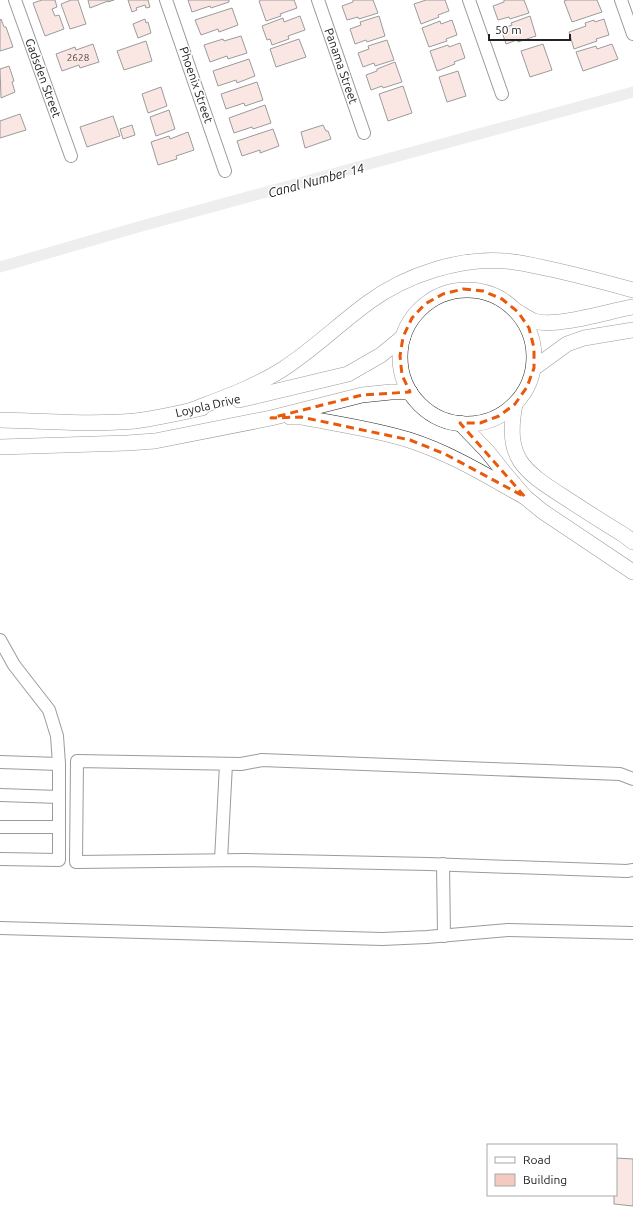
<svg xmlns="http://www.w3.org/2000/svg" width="633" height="1212" font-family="Ubuntu,sans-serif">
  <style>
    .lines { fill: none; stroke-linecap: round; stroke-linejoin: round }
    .canal { stroke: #d9d9d9; stroke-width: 11 }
    .building { fill: #f3c9c0; stroke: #222 }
    .minor-casing { stroke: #222; stroke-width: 14 }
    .major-casing { stroke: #222; stroke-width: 16 }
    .minor { stroke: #fff; stroke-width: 12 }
    .major { stroke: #fff; stroke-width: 15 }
    .marked { fill: none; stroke: #e8590c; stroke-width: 3; stroke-dasharray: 8 5; stroke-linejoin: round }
    .labels { text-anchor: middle; stroke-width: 3; stroke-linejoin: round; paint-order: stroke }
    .number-label { font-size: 10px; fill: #564c4a }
    .street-label { font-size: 12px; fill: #222; stroke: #fff }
    .water-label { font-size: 13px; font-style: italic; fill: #222; stroke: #fff }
  </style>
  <rect width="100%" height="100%" fill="#fff"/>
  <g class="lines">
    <polyline class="canal" points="0,267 138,227 633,92"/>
  </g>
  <g class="building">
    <polygon points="42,0 55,0 57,7 52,9 55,16 59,15 64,29 45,36 33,3"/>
    <polygon points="71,0 78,0 86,24 70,29 61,4"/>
    <polygon points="88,0 114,0 108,2 108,1 90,8"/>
    <polygon points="128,0 148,0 150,7 146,8 145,5 136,8 137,10 132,12"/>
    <polygon points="188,0 229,0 229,2 211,8 210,6 192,12"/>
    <polygon points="261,0 294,0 297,8 280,14 281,16 266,21 259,1"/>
    <polygon points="353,0 373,0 378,13 359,19 358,17 347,20 342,6 353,2"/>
    <polygon points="426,0 445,0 449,11 438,15 439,17 421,24 414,4"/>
    <polygon points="504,0 524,0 529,13 510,19 509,17 498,20 493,6 504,2"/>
    <polygon points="567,0 597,0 602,12 572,22 564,1"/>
    <polygon points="232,8 238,25 219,32 218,29 201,35 195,20"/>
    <polygon points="300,16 305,30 288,36 289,39 272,45 270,39 267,40 262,26 283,18 284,22"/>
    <polygon points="379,16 385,36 367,42 366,40 355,44 350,29 361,25 360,22"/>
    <polygon points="530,16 536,36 518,42 517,40 506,44 501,29 512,25 511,23"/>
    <polygon points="1,19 4,27 6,27 13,47 0,51 0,20"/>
    <polygon points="145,19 146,23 148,22 151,33 138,38 133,24"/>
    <polygon points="604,19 609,35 596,39 597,41 574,49 569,32 586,26 585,23 594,20 595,22"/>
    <polygon points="452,20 457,35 446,39 447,41 429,47 422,28 440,21 441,24"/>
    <polygon points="241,36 247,53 228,59 227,56 210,62 204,45 223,39 224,41"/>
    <polygon points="299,39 306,57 276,67 270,49"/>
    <polygon points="387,40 394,60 375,66 374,63 363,67 358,53 369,49 368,46"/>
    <polygon points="146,41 152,61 124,70 117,51"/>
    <polygon points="460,43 465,58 454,62 455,64 437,71 430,51 448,45 449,47"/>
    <polygon points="93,44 99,62 80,68 79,65 62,71 56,54 75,47 76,50"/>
    <polygon points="543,44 552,70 530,77 521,51"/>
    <polygon points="612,44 618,59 583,71 576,52 596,46 597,49"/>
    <polygon points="249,59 255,76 237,83 236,80 218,86 213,71"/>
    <polygon points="395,62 402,82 383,88 382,86 371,90 366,75 377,71 377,69"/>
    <polygon points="9,66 14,81 12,82 15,92 1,98 0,69"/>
    <polygon points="458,71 466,96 447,102 439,77"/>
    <polygon points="257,82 263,100 245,106 244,103 226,109 221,94"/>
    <polygon points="403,86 412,113 388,121 379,94"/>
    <polygon points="161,87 167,106 148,113 142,94"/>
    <polygon points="265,105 271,123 253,129 252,127 234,133 229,118"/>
    <polygon points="169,110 175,129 156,136 150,117"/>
    <polygon points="20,114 26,130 0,138 0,121"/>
    <polygon points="113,116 120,136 87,147 80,127"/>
    <polygon points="132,125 135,135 123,139 120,129"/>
    <polygon points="323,125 326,131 328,131 331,139 305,148 301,132"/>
    <polygon points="273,129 279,146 260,153 260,150 242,156 237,141"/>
    <polygon points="188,132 194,150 176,156 177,159 158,165 151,142 169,136 170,139"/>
    <polygon points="616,1158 633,1159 633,1206 614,1204 614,1195 616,1195"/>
  </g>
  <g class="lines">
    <defs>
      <g id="minor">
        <polyline points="15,0 71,156"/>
        <polyline points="166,0 225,171"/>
        <polyline points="318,0 364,133"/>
        <polyline points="469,0 502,94"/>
        <polyline points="621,0 633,34"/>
        <polyline points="0,640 14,665 49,710 57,736 59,764 59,860 0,859"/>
        <polyline points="0,762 59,764"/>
        <polyline points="633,779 620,774 262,760 241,764 77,761 76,862 244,860 428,864 627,871 633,870"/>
        <polyline points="0,795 59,797"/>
        <polyline points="0,827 59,827"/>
        <polyline points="221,860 226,764"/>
        <polyline points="443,864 444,936"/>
        <polyline points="0,928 382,939 427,937 508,930 633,933"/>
      </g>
      <g id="major">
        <circle cx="467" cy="357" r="67"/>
        <path d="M518 312C523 315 529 319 534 321 556 328 609 311 633 307"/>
        <polyline points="534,368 567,344 584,338 633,330"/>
        <polyline points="239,400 348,374 381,355 403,337"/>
        <path d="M515 404C505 458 522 470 564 497 584 510 604 523 624 535L633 542"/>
        <path d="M192 410C223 398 255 387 283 369 314 349 340 323 369 302 406 275 460 257 506 261 519 262 532 265 545 268 574 274 604 282 633 290"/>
        <path d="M290 417H301C337 424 374 429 409 440 450 453 487 476 525 497"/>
        <path d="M0 420C45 421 91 425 135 421 158 418 180 413 202 408"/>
        <polyline points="460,423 487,451 507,476 525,497 542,511 633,572"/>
        <polyline points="0,447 127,443 155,441 271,418 362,395 391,392 410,392"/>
      </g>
    </defs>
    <use href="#minor" class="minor-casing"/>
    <use href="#major" class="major-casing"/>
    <use href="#minor" class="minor"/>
    <use href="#major" class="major"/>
  </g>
  <path d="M0 0H633V1212H0ZM463 289 483 291 502 299 518 312 529 328 534 348V368L527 387 515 404 499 416 480 423H460L525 497 445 454 410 440 301 417 271 418 362 395 410 392 402 375 400 356 403 337 412 318 425 304 443 294Z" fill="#fff" fill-opacity=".55" fill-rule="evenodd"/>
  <path class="marked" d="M463 289 483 291 502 299 518 312 529 328 534 348V368L527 387 515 404 499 416 480 423H460L525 497 445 454 410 440 301 417 271 418 362 395 410 392 402 375 400 356 403 337 412 318 425 304 443 294Z"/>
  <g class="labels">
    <g class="number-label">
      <text x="78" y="61">2628</text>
    </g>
    <g class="street-label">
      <text transform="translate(341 66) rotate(71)" y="4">Panama Street</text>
      <text transform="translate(43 78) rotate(70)" y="4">Gadsden Street</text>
      <text transform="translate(196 85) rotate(71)" y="4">Phoenix Street</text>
      <text transform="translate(208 406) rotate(-13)" y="4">Loyola Drive</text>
    </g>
    <g class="water-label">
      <text transform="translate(316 180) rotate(-15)" y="5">Canal Number 14</text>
    </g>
  </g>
  <rect x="487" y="1144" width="130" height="52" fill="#ffffff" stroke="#a7a7a7"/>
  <rect x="495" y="1157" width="20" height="6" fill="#ffffff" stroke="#a7a7a7"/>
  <text x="523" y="1164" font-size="12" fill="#222222">Road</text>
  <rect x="495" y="1174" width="20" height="12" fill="#f3c9c0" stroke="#a7a7a7"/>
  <text x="523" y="1184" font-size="12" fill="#222222">Building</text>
  <path d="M489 34v6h81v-6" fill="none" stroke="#222222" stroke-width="2"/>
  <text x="495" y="34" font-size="12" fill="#222222" stroke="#ffffff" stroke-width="3" paint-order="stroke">50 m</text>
</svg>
